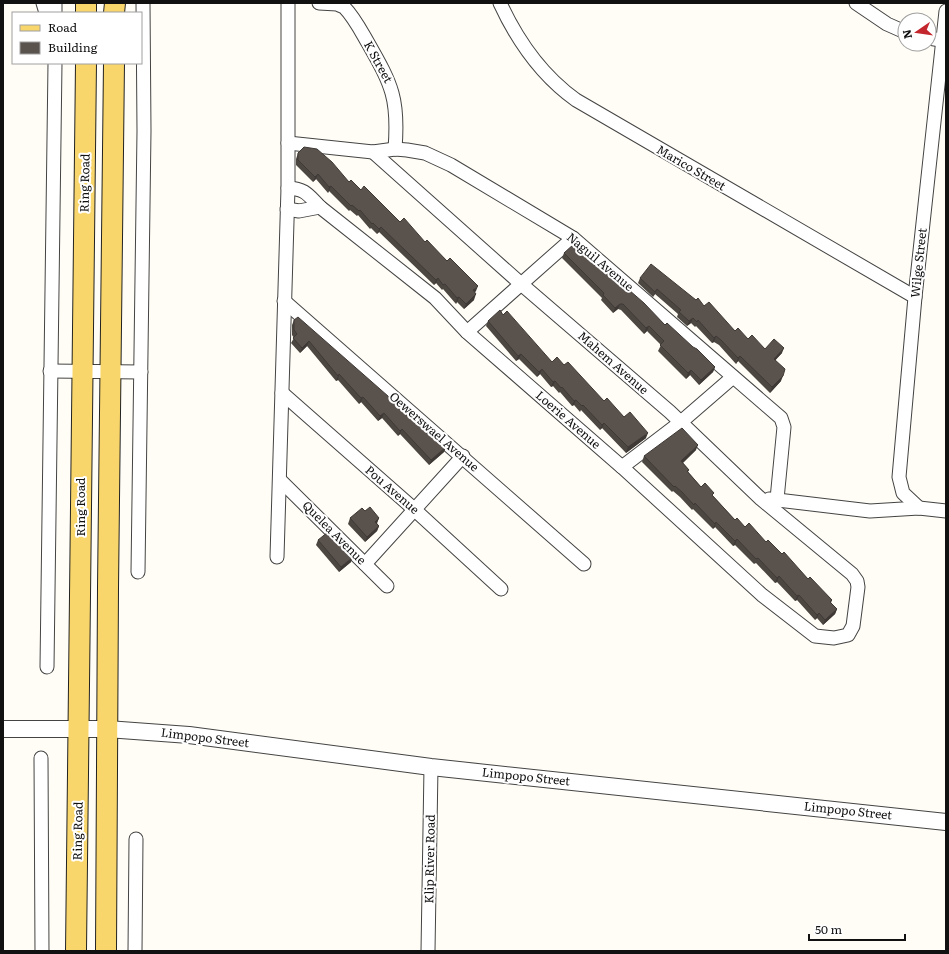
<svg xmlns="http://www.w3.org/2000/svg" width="949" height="954" font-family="Literata,serif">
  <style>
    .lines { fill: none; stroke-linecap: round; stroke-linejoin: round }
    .minor-casing { stroke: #444; stroke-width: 15 }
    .tertiary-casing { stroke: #444; stroke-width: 18 }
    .primary-casing { stroke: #222; stroke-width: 22 }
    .minor { stroke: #fff; stroke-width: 13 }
    .tertiary { stroke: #fff; stroke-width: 16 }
    .primary { stroke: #f9d66b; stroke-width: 20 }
    .wall { fill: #4d4742 }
    .shaded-wall { fill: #3f3936 }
    .building { fill: #5a524d; stroke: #3f3936 }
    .labels { text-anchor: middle; stroke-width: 4; stroke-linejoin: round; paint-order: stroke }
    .street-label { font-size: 12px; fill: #111; stroke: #fff }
  </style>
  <rect width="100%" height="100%" fill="#fffdf5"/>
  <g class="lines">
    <defs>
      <g id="minor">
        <polyline points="43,3 46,13"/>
        <path d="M319 3 337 4 344 7C354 17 361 31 368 43 392 85 399 99 395 149"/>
        <path d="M500 3C518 42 541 75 576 100L915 297"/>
        <polyline points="856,3 887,24 905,32"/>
        <polyline points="55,13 55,3"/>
        <polyline points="929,38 946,41"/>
        <polyline points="288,143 373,152 395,149 407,150 425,153 451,165 573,238 781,418 784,427 777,499"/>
        <path d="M288 188C306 189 308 195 320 207L435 298 467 332 622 467 762 595 815 636 834 638 848 635 853 626 858 587 857 581 852 574 761 499 670 412 520 283 373 152"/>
        <polyline points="287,209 299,211 320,207"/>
        <polyline points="284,301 584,564"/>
        <polyline points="467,332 573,238"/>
        <polyline points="50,371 141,372"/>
        <polyline points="282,393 415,510 501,589"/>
        <polyline points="622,467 681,422 733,377"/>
        <polyline points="280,480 387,586"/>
        <polyline points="769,499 870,511 919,508 946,511"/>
        <polyline points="919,508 903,493 899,477 915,297 946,11"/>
        <polyline points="277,557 288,188 288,3"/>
        <polyline points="365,564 463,456"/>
        <polyline points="138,572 144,131 143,3"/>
        <polyline points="47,667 55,63"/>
        <polyline points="41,758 42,951"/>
        <polyline points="135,951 136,839"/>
        <polyline points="428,951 431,767"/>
      </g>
      <polyline id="tertiary" points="3,729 107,729 189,735 431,767 946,822"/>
      <g id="primary">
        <polyline points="86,13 86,3"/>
        <polyline points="114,13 115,3"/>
        <polyline points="76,951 86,63"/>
        <polyline points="106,951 108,588 114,63"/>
      </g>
    </defs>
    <use href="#minor" class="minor-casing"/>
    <use href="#tertiary" class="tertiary-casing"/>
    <use href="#primary" class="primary-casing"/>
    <use href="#minor" class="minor"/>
    <use href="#tertiary" class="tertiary"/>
    <use href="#primary" class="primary"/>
  </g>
  <g class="wall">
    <polygon points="298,153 349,182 361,190 425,242 447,261 476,291 474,292 474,300 464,309 457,302 456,304 443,289 442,290 436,283 434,285 379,232 377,234 371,228 370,229 358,215 357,216 350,210 349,211 329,191 328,193 316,179 313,182 296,165 296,159"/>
    <polygon points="564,253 665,325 715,367 713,372 699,385 690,375 686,379 658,351 661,345 647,331 644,334 621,310 618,309 613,313 601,300 602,298 562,258"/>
    <polygon points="640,278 696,300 704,306 735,331 765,349 782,353 775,360 781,381 770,393 738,361 736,364 719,345 714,342 712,343 696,326 695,327 691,323 687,326 677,317 678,314 655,294 653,297 638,283"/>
    <polygon points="503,315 552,362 564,365 604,401 624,417 646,438 626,453 602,428 600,430 581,410 580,412 574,405 572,406 560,392 559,393 553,386 551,387 540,374 537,377 519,359 516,361 486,326 488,321"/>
    <polygon points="294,320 446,447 444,452 429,465 400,434 398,436 382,418 378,421 361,402 359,404 338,380 336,381 307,346 300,353 291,343 294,338 292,335 292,325"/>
    <polygon points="696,450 683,463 689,470 688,472 701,487 713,496 735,520 766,542 782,554 808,579 832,600 831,603 837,609 835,614 823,625 817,618 815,620 797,600 795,601 777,582 775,583 756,563 754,564 735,545 733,546 715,527 713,529 693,509 692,510 680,497 673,491 672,492 642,462 644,456"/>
    <polygon points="365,511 379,518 377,523 379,526 377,531 365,542 348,524 350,518"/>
    <polygon points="318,540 351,562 339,572 316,545"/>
  </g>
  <g class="shaded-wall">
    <polygon points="318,174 316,179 313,182 315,177"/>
    <polygon points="331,186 329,191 328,193 329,187"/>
    <polygon points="381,227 379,232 377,234 379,229"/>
    <polygon points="438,278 436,283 434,285 436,280"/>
    <polygon points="478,286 476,291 471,296 473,290"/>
    <polygon points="657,289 655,294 653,297 655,292"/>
    <polygon points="476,294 474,300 464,309 466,304"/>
    <polygon points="459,297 457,302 456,304 457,298"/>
    <polygon points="620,304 618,309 613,313 615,308"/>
    <polygon points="693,318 691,323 687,326 689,321"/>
    <polygon points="649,326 647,331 644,334 646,328"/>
    <polygon points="716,336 714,342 712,343 714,338"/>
    <polygon points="309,341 307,346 300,353 302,348"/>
    <polygon points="784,348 782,353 772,364 774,359"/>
    <polygon points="521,354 519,359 516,361 518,356"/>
    <polygon points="740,356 738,361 736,364 738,358"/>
    <polygon points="715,367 713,372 699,385 701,380"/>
    <polygon points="542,369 540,374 537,377 539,372"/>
    <polygon points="691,370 690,375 686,379 688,373"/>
    <polygon points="339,374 338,380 336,381 338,376"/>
    <polygon points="783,376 781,381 770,393 772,387"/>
    <polygon points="555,381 553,386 551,387 553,382"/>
    <polygon points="363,397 361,402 359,404 361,398"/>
    <polygon points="576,400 574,405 572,406 574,401"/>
    <polygon points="384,413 382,418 378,421 380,416"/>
    <polygon points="604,423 602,428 600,430 602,425"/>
    <polygon points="402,429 400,434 398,436 400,431"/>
    <polygon points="648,433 646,438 626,453 628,447"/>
    <polygon points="698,445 696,450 679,466 681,461"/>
    <polygon points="446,447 444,452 429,465 431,460"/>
    <polygon points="379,518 377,523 373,527 375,522"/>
    <polygon points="716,522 715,527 713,529 715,524"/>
    <polygon points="379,526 377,531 365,542 367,537"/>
    <polygon points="737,539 735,545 733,546 735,541"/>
    <polygon points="353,557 351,562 339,572 341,567"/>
    <polygon points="779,576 777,582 775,583 777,578"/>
    <polygon points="799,595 797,600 795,601 797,596"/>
    <polygon points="837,609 835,614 823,625 825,620"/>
    <polygon points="819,613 817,618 815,620 817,615"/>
  </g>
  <g class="building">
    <polygon points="304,147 317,149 332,162 349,182 351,180 361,190 364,186 400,222 404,218 425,242 427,240 447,261 450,258 478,286 473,290 476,294 466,304 459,297 457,298 445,284 443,285 438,278 436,280 381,227 379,229 373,223 372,224 360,210 359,211 352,205 351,206 331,186 329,187 318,174 315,177 298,160 298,153"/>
    <polygon points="575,243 644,303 665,325 667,323 693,347 697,349 715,367 701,380 691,370 688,373 660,345 664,341 649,326 646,328 623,304 620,304 615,308 603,295 604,293 564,253"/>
    <polygon points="651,264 696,300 698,298 704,306 709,302 735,331 738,328 748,339 752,335 765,349 774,339 784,348 774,359 785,369 783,376 772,387 740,356 738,358 721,340 716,336 714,338 698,320 697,322 693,318 689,321 679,312 681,310 657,289 655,292 640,278"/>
    <polygon points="500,310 503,315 507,311 552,362 557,357 564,365 568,362 604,401 607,398 624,417 630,412 648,433 628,447 604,423 602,425 583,405 582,406 576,400 574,401 562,387 561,388 555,381 553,382 542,369 539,372 521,354 518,356 488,321"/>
    <polygon points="298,317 446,447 431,460 402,429 400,431 384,413 380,416 363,397 361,398 339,374 338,376 309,341 302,348 293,338 297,334 294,330 294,320"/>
    <polygon points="682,428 698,445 681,461 689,470 687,471 701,487 705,483 714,493 712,495 735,520 737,518 745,527 749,523 766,542 768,540 782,554 784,552 808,579 810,577 832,600 830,602 837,609 825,620 819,613 817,615 799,595 797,596 779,576 777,578 758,558 756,559 737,539 735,541 716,522 715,524 695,503 694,505 682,492 675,486 674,487 644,456"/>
    <polygon points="370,507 379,518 375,522 379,526 367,537 350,518 362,508 365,511"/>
    <polygon points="328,532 353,557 341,567 318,540"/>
  </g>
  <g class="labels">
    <g class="street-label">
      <text transform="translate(378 62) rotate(61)" y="4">K Street</text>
      <text transform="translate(691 168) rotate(30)" y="4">Marico Street</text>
      <text transform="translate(85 183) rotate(-89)" y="4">Ring Road</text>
      <text transform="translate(600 262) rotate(40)" y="4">Naguil Avenue</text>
      <text transform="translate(919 263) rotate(-84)" y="4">Wilge Street</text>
      <text transform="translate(613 363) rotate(41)" y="4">Mahem Avenue</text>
      <text transform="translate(568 420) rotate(41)" y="4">Loerie Avenue</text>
      <text transform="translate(434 432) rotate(41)" y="4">Oewerswael Avenue</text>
      <text transform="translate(392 490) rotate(41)" y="4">Pou Avenue</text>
      <text transform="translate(81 507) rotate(-90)" y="4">Ring Road</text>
      <text transform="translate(334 533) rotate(45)" y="4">Quelea Avenue</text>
      <text transform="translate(205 738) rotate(7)" y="4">Limpopo Street</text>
      <text transform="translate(526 777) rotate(6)" y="4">Limpopo Street</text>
      <text transform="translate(848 811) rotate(6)" y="4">Limpopo Street</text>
      <text transform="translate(78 831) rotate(-89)" y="4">Ring Road</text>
      <text transform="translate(430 859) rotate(-89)" y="4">Klip River Road</text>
    </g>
  </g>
  <rect width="949" height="954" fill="none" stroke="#111111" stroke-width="8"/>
  <rect x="12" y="12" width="130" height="52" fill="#ffffff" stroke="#a0a0a0"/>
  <rect x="20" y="25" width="20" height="6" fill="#f9d66b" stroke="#a0a0a0"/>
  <text x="48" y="32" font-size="12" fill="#111111">Road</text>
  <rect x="20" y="42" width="20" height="12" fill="#5a524d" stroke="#a0a0a0"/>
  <text x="48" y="52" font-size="12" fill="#111111">Building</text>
  <g transform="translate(917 32) rotate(257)"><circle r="19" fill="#ffffff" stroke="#a0a0a0"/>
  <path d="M0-3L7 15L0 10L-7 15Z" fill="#c4262e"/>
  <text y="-6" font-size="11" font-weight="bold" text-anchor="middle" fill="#111111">N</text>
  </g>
  <path d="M809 934v6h96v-6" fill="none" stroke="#111111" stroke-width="2"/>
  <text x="815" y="934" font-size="12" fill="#111111" stroke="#ffffff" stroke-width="3" paint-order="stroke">50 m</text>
</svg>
